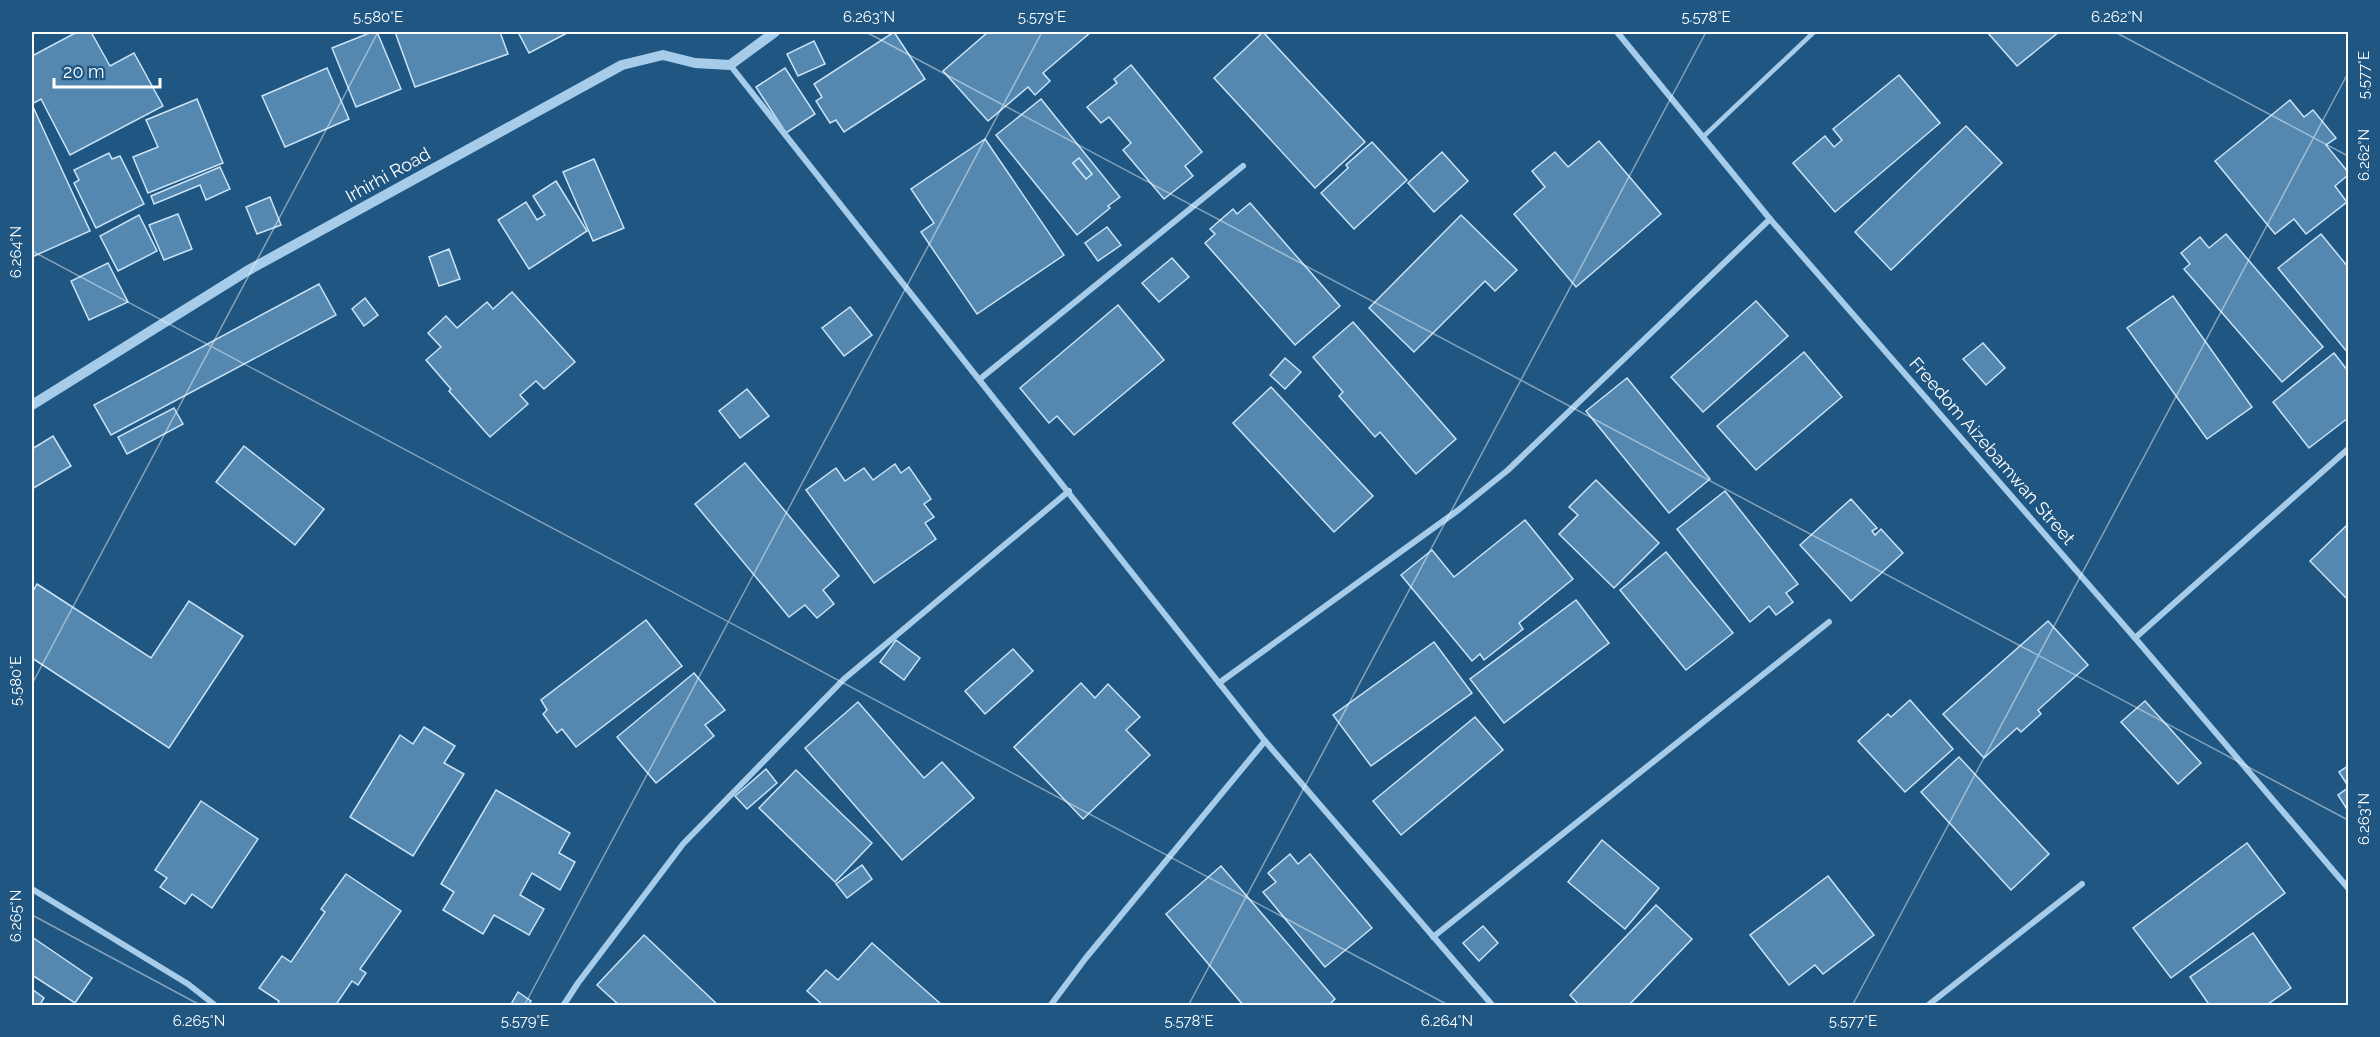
<svg xmlns="http://www.w3.org/2000/svg" width="2380" height="1037" font-family="Raleway,sans-serif">
  <style>
    .building { fill: #5488b0; stroke: #cae3f6; stroke-width: 1.5; fill-rule: evenodd }
    .lines { fill: none; stroke-linecap: round; stroke-linejoin: round }
    .service { stroke: #a6cce9; stroke-width: 4.5 }
    .minor { stroke: #a6cce9; stroke-width: 6 }
    .tertiary { stroke: #a6cce9; stroke-width: 10 }
    .ticks { fill: none; stroke: #fff; stroke-width: 1.5; stroke-opacity: 0.45 }
    .labels { text-anchor: middle; stroke-width: 4.5; stroke-linejoin: round; paint-order: stroke }
    .street-label { font-size: 18px; fill: #fff; stroke: #1f5682 }
    .neatline { fill: none; stroke: #fff; stroke-width: 2 }
    .ticks-label { font-size: 15px; text-anchor: middle; fill: #fff }
  </style>
  <rect width="100%" height="100%" fill="#1f5682"/>
  <g class="building">
    <polygon points="77,32 91,32 110,66 134,53 163,106 70,155 41,99 34,103 32,97 32,56"/>
    <polygon points="372,32 377,32 401,89 356,107 332,48"/>
    <polygon points="395,32 500,32 508,54 415,87"/>
    <polygon points="518,32 569,32 529,53"/>
    <polygon points="894,32 925,79 844,132 836,120 830,123 816,101 822,97 814,84"/>
    <polygon points="988,32 1091,32 1043,73 1050,81 1035,95 1028,87 988,121 943,71"/>
    <polygon points="1263,32 1365,142 1315,188 1214,78"/>
    <polygon points="1987,32 2059,32 2017,66"/>
    <polygon points="814,41 825,64 798,76 787,54"/>
    <polygon points="1131,65 1202,152 1185,166 1193,176 1164,199 1123,150 1131,143 1109,117 1101,123 1087,107 1117,83 1114,79"/>
    <polygon points="327,68 349,119 285,147 262,96"/>
    <polygon points="785,68 815,114 786,133 756,87"/>
    <polygon points="1899,75 1940,123 1835,212 1793,163 1825,136 1834,147 1842,140 1833,129"/>
    <polygon points="197,99 223,163 148,193 133,157 158,147 146,120"/>
    <path d="M1041 99 1120 197 1108 206 1110 208 1077 235 996 135ZM1079 158 1092 174 1086 179 1073 163Z"/>
    <polygon points="2290,100 2304,117 2313,110 2336,138 2326,145 2348,172 2348,175 2335,186 2347,202 2306,234 2294,219 2275,234 2215,161"/>
    <polygon points="34,109 90,231 32,257 32,110"/>
    <polygon points="1966,126 2002,163 1891,270 1855,232"/>
    <polygon points="985,139 1064,255 977,314 921,232 934,223 911,189"/>
    <polygon points="1599,141 1661,214 1576,287 1514,214 1545,187 1532,171 1555,152 1568,167"/>
    <polygon points="1372,142 1407,180 1354,229 1321,193 1348,168 1346,165"/>
    <polygon points="1442,152 1468,181 1434,212 1408,183"/>
    <polygon points="109,153 112,159 120,156 144,204 96,228 74,183 79,180 74,170"/>
    <polygon points="1079,158 1092,174 1086,179 1073,163"/>
    <polygon points="594,159 624,228 593,241 563,172"/>
    <polygon points="220,167 230,189 206,200 200,185 154,204 151,196"/>
    <polygon points="556,181 587,231 529,269 498,220 526,202 537,220 545,215 533,196"/>
    <polygon points="270,197 281,225 257,234 246,207"/>
    <polygon points="1250,203 1340,306 1295,345 1205,243 1215,234 1210,229 1233,209 1237,214"/>
    <polygon points="178,214 192,249 164,260 149,225"/>
    <polygon points="139,215 157,251 118,271 100,236"/>
    <polygon points="1461,215 1517,270 1495,291 1485,281 1414,352 1369,308"/>
    <polygon points="1107,227 1121,245 1098,261 1085,243"/>
    <polygon points="2226,234 2323,347 2282,382 2184,269 2190,264 2181,253 2200,237 2209,248"/>
    <polygon points="2321,234 2348,267 2348,353 2278,268"/>
    <polygon points="449,249 460,279 439,286 429,257"/>
    <polygon points="1172,258 1189,277 1159,302 1142,283"/>
    <polygon points="108,263 128,302 89,320 71,281"/>
    <polygon points="319,284 336,315 111,435 94,405"/>
    <polygon points="512,292 575,362 544,389 536,381 520,395 528,404 490,437 449,391 451,389 426,360 441,347 428,333 446,316 457,328 487,302 493,309"/>
    <polygon points="2173,296 2252,407 2207,439 2127,328"/>
    <polygon points="365,298 378,315 364,326 352,309"/>
    <polygon points="1756,301 1788,336 1703,412 1671,377"/>
    <polygon points="1118,305 1164,360 1074,435 1057,416 1049,423 1020,388"/>
    <polygon points="850,307 872,335 844,356 822,328"/>
    <polygon points="1353,322 1456,439 1416,474 1380,432 1375,437 1339,396 1343,392 1313,357"/>
    <polygon points="1983,343 2005,368 1986,385 1963,359"/>
    <polygon points="1804,352 1842,397 1756,470 1717,426"/>
    <polygon points="2334,353 2348,371 2348,418 2309,448 2273,402"/>
    <polygon points="1285,358 1301,372 1285,389 1270,375"/>
    <polygon points="1627,378 1710,479 1669,513 1586,411"/>
    <polygon points="1271,387 1373,496 1334,532 1233,423"/>
    <polygon points="747,389 769,416 740,438 719,411"/>
    <polygon points="174,408 183,424 127,454 118,437"/>
    <polygon points="53,436 71,466 32,489 32,449"/>
    <polygon points="244,446 324,509 295,545 216,482"/>
    <polygon points="745,463 839,576 823,590 834,604 817,618 805,605 789,617 695,504"/>
    <polygon points="895,464 901,473 909,467 931,499 924,504 934,517 925,523 936,539 874,583 806,490 836,468 845,481 864,468 873,480"/>
    <polygon points="1596,480 1659,543 1614,588 1559,534 1578,515 1569,507"/>
    <polygon points="1725,491 1798,584 1786,593 1793,602 1776,615 1769,606 1750,622 1677,529"/>
    <polygon points="1851,499 1877,528 1872,531 1875,535 1881,529 1903,553 1851,601 1800,545"/>
    <polygon points="1525,520 1573,579 1519,623 1523,629 1484,660 1480,654 1472,661 1401,575 1432,550 1454,577"/>
    <polygon points="2347,525 2348,526 2348,600 2310,561"/>
    <polygon points="1666,552 1733,633 1686,670 1620,590"/>
    <polygon points="37,584 151,658 189,601 243,636 169,748 32,658 32,593"/>
    <polygon points="1576,600 1609,643 1504,723 1470,679"/>
    <polygon points="646,620 682,666 576,747 562,729 557,733 543,714 547,710 541,700"/>
    <polygon points="2048,621 2088,665 2038,710 2041,714 2021,732 2017,728 1984,758 1943,714"/>
    <polygon points="896,640 920,658 904,680 880,662"/>
    <polygon points="1434,642 1472,693 1371,766 1333,715"/>
    <polygon points="1013,649 1033,671 985,714 965,691"/>
    <polygon points="694,673 725,710 705,725 714,736 656,783 617,737"/>
    <polygon points="1081,683 1095,698 1108,684 1140,717 1126,730 1150,755 1083,819 1014,747"/>
    <polygon points="1910,700 1953,749 1905,792 1858,741 1888,714 1891,717"/>
    <polygon points="2145,701 2201,763 2178,784 2121,722"/>
    <polygon points="858,702 924,778 942,762 974,798 902,860 805,748"/>
    <polygon points="1475,717 1503,750 1401,835 1373,801"/>
    <polygon points="424,727 455,746 444,763 464,774 413,856 350,817 400,735 413,744"/>
    <polygon points="1959,757 2049,854 2011,890 1921,792"/>
    <polygon points="2348,766 2348,786 2339,772"/>
    <polygon points="766,769 777,783 747,809 735,796"/>
    <polygon points="796,770 872,843 835,882 759,808"/>
    <polygon points="2348,788 2348,811 2338,795"/>
    <polygon points="496,790 570,833 559,853 575,862 560,890 532,873 520,895 544,909 529,935 494,915 483,934 443,910 454,892 441,884"/>
    <polygon points="201,801 258,839 212,908 192,894 185,904 160,887 167,878 155,870"/>
    <polygon points="1602,840 1659,888 1625,929 1568,882"/>
    <polygon points="2247,843 2285,893 2171,978 2133,928"/>
    <polygon points="1290,854 1298,864 1310,854 1372,928 1325,967 1263,892 1276,882 1268,873"/>
    <polygon points="862,865 872,879 847,898 836,884"/>
    <polygon points="1221,866 1335,999 1328,1006 1244,1006 1166,914"/>
    <polygon points="346,874 401,911 360,969 366,973 358,985 352,981 335,1006 277,1006 279,1001 259,988 282,956 291,962 325,912 321,909"/>
    <polygon points="1828,876 1874,935 1823,974 1815,965 1789,985 1750,935"/>
    <polygon points="1656,905 1692,939 1628,1006 1580,1006 1570,995"/>
    <polygon points="1483,926 1498,943 1479,961 1463,943"/>
    <polygon points="2253,933 2291,988 2265,1006 2210,1006 2190,977"/>
    <polygon points="644,935 719,1006 620,1006 597,985"/>
    <polygon points="32,937 92,978 75,1003 32,975"/>
    <polygon points="872,943 942,1005 942,1006 824,1006 807,991 826,970 838,980"/>
    <polygon points="32,989 44,998 39,1006 32,1006"/>
    <polygon points="518,992 531,1001 528,1006 510,1006"/>
  </g>
  <g class="lines">
    <polyline class="service" points="1703,137 1814,32"/>
    <g class="minor">
      <polyline points="1617,32 1770,219 2135,638 2348,888"/>
      <polyline points="730,65 1265,741 1493,1006"/>
      <polyline points="980,379 1243,166"/>
      <polyline points="2135,638 2348,449"/>
      <polyline points="1219,683 1457,511 1508,470 1770,219"/>
      <polyline points="32,889 188,984 216,1006"/>
      <polyline points="1433,937 1829,622"/>
      <polyline points="563,1006 578,983 683,844 844,679 1069,491"/>
      <polyline points="1050,1006 1085,959 1265,741"/>
      <polyline points="1927,1006 2082,884"/>
    </g>
    <polyline class="tertiary" points="32,405 247,271 622,65 663,55 695,63 730,65 775,32"/>
  </g>
  <path class="ticks" d="M866 32 2348 820M2115 32 2348 156M32 251 1450 1006M32 684 378 32M32 915 202 1006M524 1006 1042 32M1188 1006 1706 32M1852 1006 2348 73"/>
  <g class="labels">
    <g class="street-label">
      <text transform="translate(388 175) rotate(-29)" y="6">Irhirhi Road</text>
      <text transform="translate(1992 451) rotate(49)" y="6">Freedom Aizebamwan Street</text>
    </g>
  </g>
  <rect width="2380" height="1037" fill="none" stroke="#1f5682" stroke-width="66"/>
  <path d="M54 78v9h106v-9" fill="none" stroke="#ffffff" stroke-width="3"/>
  <text x="63" y="78" font-size="18" fill="#ffffff" stroke="#1f5682" stroke-width="4.5" paint-order="stroke">20 m</text>
  <rect x="33" y="33" width="2314" height="971" class="neatline"/>
  <g class="ticks-label">
    <text x="378" y="22">5.580°E</text>
    <text x="869" y="22">6.263°N</text>
    <text x="1042" y="22">5.579°E</text>
    <text x="1706" y="22">5.578°E</text>
    <text x="2117" y="22">6.262°N</text>
    <text transform="translate(2364 75) rotate(-90)" y="5">5.577°E</text>
    <text transform="translate(2364 155) rotate(-90)" y="5">6.262°N</text>
    <text transform="translate(16 252) rotate(-90)" y="5">6.264°N</text>
    <text transform="translate(16 681) rotate(-90)" y="5">5.580°E</text>
    <text transform="translate(2364 819) rotate(-90)" y="5">6.263°N</text>
    <text transform="translate(16 916) rotate(-90)" y="5">6.265°N</text>
    <text x="199" y="1026">6.265°N</text>
    <text x="525" y="1026">5.579°E</text>
    <text x="1189" y="1026">5.578°E</text>
    <text x="1447" y="1026">6.264°N</text>
    <text x="1853" y="1026">5.577°E</text>
  </g>
</svg>
